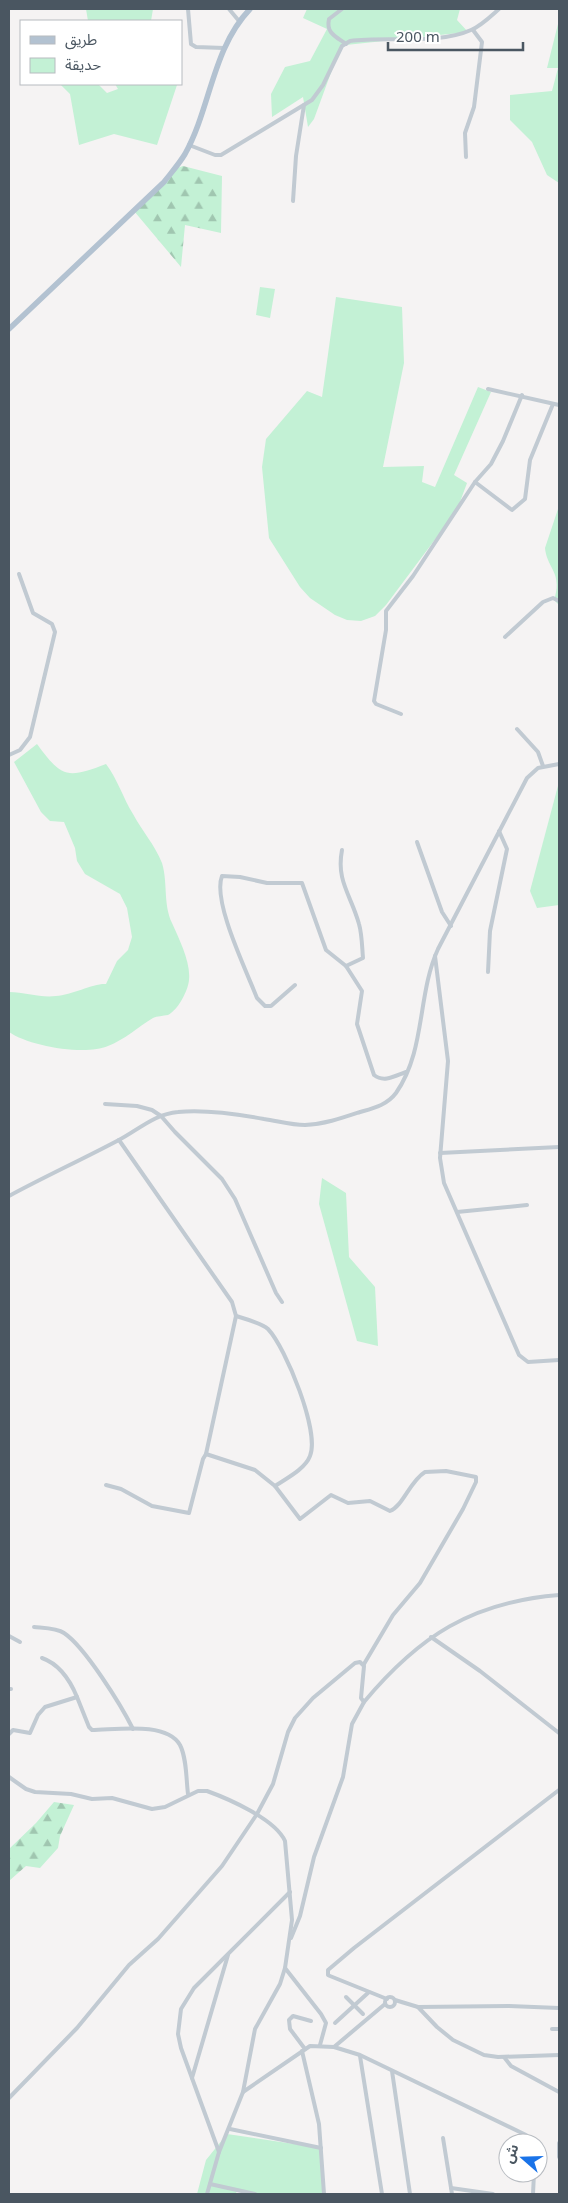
<svg xmlns="http://www.w3.org/2000/svg" width="568" height="2203" font-family="'Noto Sans','Noto Sans Arabic',sans-serif">
  <style>
    .green { fill: #c3f1d5 }
    .forest { fill: url(#forest-firs) }
    .lines { fill: none; stroke-linecap: round; stroke-linejoin: round }
    .street { stroke: #c1cad2; stroke-width: 4 }
    .primary { stroke: #b3c2d1; stroke-width: 5.5 }
  </style>
  <defs>
    <pattern id="forest-firs" width="22" height="20" patternUnits="userSpaceOnUse" patternTransform="scale(1.25)"><rect width="22" height="20" fill="#c3f1d5"/><path d="M5 1l3.5 6h-7zM16 11l3.5 6h-7z" fill="#a0c6b0"/></pattern>
  </defs>
  <rect width="100%" height="100%" fill="#f5f3f3"/>
  <g class="green">
    <polygon points="86,9 153,9 151,21 88,21"/>
    <polygon points="307,9 460,9 457,20 468,32 346,45 340,49 336,59 314,119 308,127 303,97 272,117 271,94 285,67 310,61 327,29 303,18"/>
    <polygon points="559,20 559,183 547,175 532,142 510,120 510,95 552,91 558,68 547,68"/>
    <polygon points="60,84 98,84 107,93 118,89 115,84 177,85 157,145 114,134 79,145 70,94"/>
    <polygon points="260,287 275,289 270,318 256,315"/>
    <polygon points="336,297 402,307 404,363 383,467 424,466 422,482 435,487 478,387 491,392 454,475 467,483 457,510 386,605 375,616 361,621 347,620 335,615 310,598 300,587 269,538 262,467 266,439 307,391 322,397"/>
    <path d="M559 506V605L554 600C563 572 547 569 545 548Z"/>
    <path d="M37 744C62 778 67 779 106 764 118 780 123 798 133 814 142 831 155 845 162 863 168 883 163 904 172 923 179 939 191 962 189 980 188 991 178 1010 168 1015 163 1016 157 1016 153 1018 138 1027 124 1040 108 1046 85 1056 29 1046 9 1032V992C25 992 40 998 56 996 72 995 94 983 106 984L117 961 128 950 132 937 127 908 120 894 85 874 77 861 75 848 64 822 50 821 41 812 14 762Z"/>
    <polygon points="559,782 559,905 537,908 530,891"/>
    <polygon points="322,1178 346,1193 349,1257 375,1287 378,1346 357,1341 319,1204"/>
    <polygon points="227,2134 321,2148 324,2194 256,2194 237,2190 236,2194 197,2194 206,2160"/>
  </g>
  <g class="forest">
    <polygon points="183,166 222,176 221,233 185,225 181,267 134,211 177,168"/>
    <polygon points="54,1802 74,1805 60,1836 58,1848 40,1868 26,1866 9,1881 9,1849 36,1823"/>
  </g>
  <g class="lines">
    <g class="street">
      <polyline points="188,9 191,44 196,47 224,48"/>
      <polyline points="229,9 239,21"/>
      <path d="M342 9 329 19C326 33 335 36 346 44"/>
      <path d="M189 145 215 155H221L312 100 323 85 342 46 350 41C386 36 438 45 471 30 481 26 491 16 499 9"/>
      <polyline points="466,157 465,133 474,107 482,42 473,30"/>
      <polyline points="293,201 296,156 304,105"/>
      <polyline points="488,389 559,405"/>
      <polyline points="475,482 512,510 525,499 530,460 553,404"/>
      <polyline points="505,637 543,602 553,598 559,601"/>
      <polyline points="401,714 376,704 374,701 386,630 386,611 413,576 475,482 491,464 503,441 522,395"/>
      <polyline points="517,729 538,752 543,766"/>
      <polyline points="9,755 20,750 30,737 55,632 52,624 33,613 19,574"/>
      <polyline points="417,842 442,912 451,926"/>
      <path d="M342 850C336 881 351 895 359 924 362 934 362 947 363 958L346 966"/>
      <polyline points="435,956 448,1061 440,1158 444,1183 519,1355 528,1362 559,1360"/>
      <polyline points="488,972 490,931 507,849 499,831"/>
      <path d="M295 985 271 1006H265L257 998C247 972 212 901 222 876L240 877 267 883H302L326 950 346 966 362 991 357 1024 374 1075C384 1083 395 1076 406 1072"/>
      <polyline points="105,1104 137,1106 152,1110 161,1116 175,1132 222,1179 235,1199 276,1293 282,1302"/>
      <polyline points="440,1153 559,1147"/>
      <path d="M9 1196C44 1177 81 1160 117 1141 137 1131 154 1114 178 1112 205 1109 237 1114 264 1119 278 1121 291 1125 305 1125 325 1124 342 1118 360 1112 374 1108 387 1105 396 1093 426 1050 417 995 438 949L527 778 538 768 559 764"/>
      <polyline points="457,1212 527,1205"/>
      <path d="M236 1316C245 1319 262 1323 268 1329 286 1348 320 1432 310 1456 305 1469 287 1478 275 1486"/>
      <path d="M206 1454 255 1470 275 1486 300 1519 331 1495 348 1503 370 1501 390 1511C403 1506 410 1481 425 1472L446 1471 476 1477V1482L463 1509 420 1583 393 1615 364 1664"/>
      <polyline points="106,1485 121,1489 152,1506 189,1513 203,1459 206,1454 236,1316 232,1302 119,1140"/>
      <path d="M34 1627C43 1628 57 1628 64 1633 85 1647 121 1705 133 1729"/>
      <polyline points="9,1636 20,1642"/>
      <polyline points="431,1637 480,1671 559,1733"/>
      <path d="M42 1658C59 1664 70 1680 77 1697"/>
      <polyline points="9,1689 11,1689"/>
      <path d="M9 1734 13 1730 30 1733 38 1715 45 1707 77 1697 89 1727 92 1730C115 1730 166 1721 180 1745 187 1759 186 1779 188 1794"/>
      <path d="M9 1777 26 1789 35 1792 71 1794 92 1799 112 1798 152 1809 165 1807 198 1791H207C229 1799 275 1819 285 1841L292 1920 285 1968 280 1984 255 2029 243 2092 219 2152 207 2194"/>
      <polyline points="291,1938 300,1916 314,1857 343,1777 352,1724 364,1702"/>
      <polyline points="285,1968 321,2014 326,2023 320,2045"/>
      <circle cx="390" cy="2002" r="5"/>
      <polyline points="346,1997 363,2014"/>
      <polyline points="387,1999 330,1976 328,1975 328,1970 354,1948 559,1790"/>
      <polyline points="395,2000 418,2007 509,2006 559,2008"/>
      <polyline points="418,2007 437,2027 453,2040 484,2055 498,2057 559,2055"/>
      <polyline points="335,2023 369,1992"/>
      <polyline points="552,2029 559,2029"/>
      <polyline points="334,2047 385,2004"/>
      <polyline points="305,2049 290,2029 289,2020 293,2016 311,2021"/>
      <polyline points="302,2051 319,2124 324,2194"/>
      <polyline points="360,2056 382,2194"/>
      <polyline points="504,2057 511,2066 559,2092"/>
      <polyline points="392,2071 410,2194"/>
      <polyline points="192,2078 228,1955"/>
      <polyline points="243,2092 310,2046 334,2047 360,2055 526,2135 534,2143"/>
      <path d="M9 2098 77 2028 129 1965 158 1939 222 1866 257 1814 273 1784 288 1732 295 1718 313 1698 355 1663 360 1662 364 1666 361 1698 364 1702C419 1636 472 1602 559 1595"/>
      <polyline points="230,2129 321,2148"/>
      <polyline points="443,2138 452,2194"/>
      <polyline points="559,2143 559,2157"/>
      <polyline points="219,2152 181,2048 178,2034 181,2009 194,1988 290,1892"/>
      <polyline points="210,2184 255,2194"/>
      <polyline points="451,2188 493,2194"/>
      <polyline points="533,2194 534,2173"/>
    </g>
    <path class="primary" d="M9 329 164 182C171 173 179 164 185 154 211 107 212 49 250 9"/>
  </g>
  <rect width="568" height="2203" fill="none" stroke="#4a5661" stroke-width="20"/>
  <rect x="20" y="20" width="162" height="65" fill="#ffffff" stroke="#b7bbc0"/>
  <rect x="30" y="36" width="25" height="8" fill="#b3c2d1" stroke="#b7bbc0"/>
  <text x="65" y="45" font-size="15" fill="#4a5661">طريق</text>
  <rect x="30" y="58" width="25" height="15" fill="#c3f1d5" stroke="#b7bbc0"/>
  <text x="65" y="70" font-size="15" fill="#4a5661">حديقة</text>
  <g transform="translate(523 2158) rotate(290)"><circle r="24" fill="#ffffff" stroke="#b7bbc0"/>
  <path d="M0-4L9 19L0 12L-9 19Z" fill="#1a73e8"/>
  <text y="-8" font-size="14" font-weight="bold" text-anchor="middle" fill="#4a5661">ش</text>
  </g>
  <path d="M388 42v8h135v-8" fill="none" stroke="#4a5661" stroke-width="2.5"/>
  <text x="396" y="42" font-size="15" fill="#4a5661" stroke="#ffffff" stroke-width="4" paint-order="stroke">200 m</text>
</svg>
